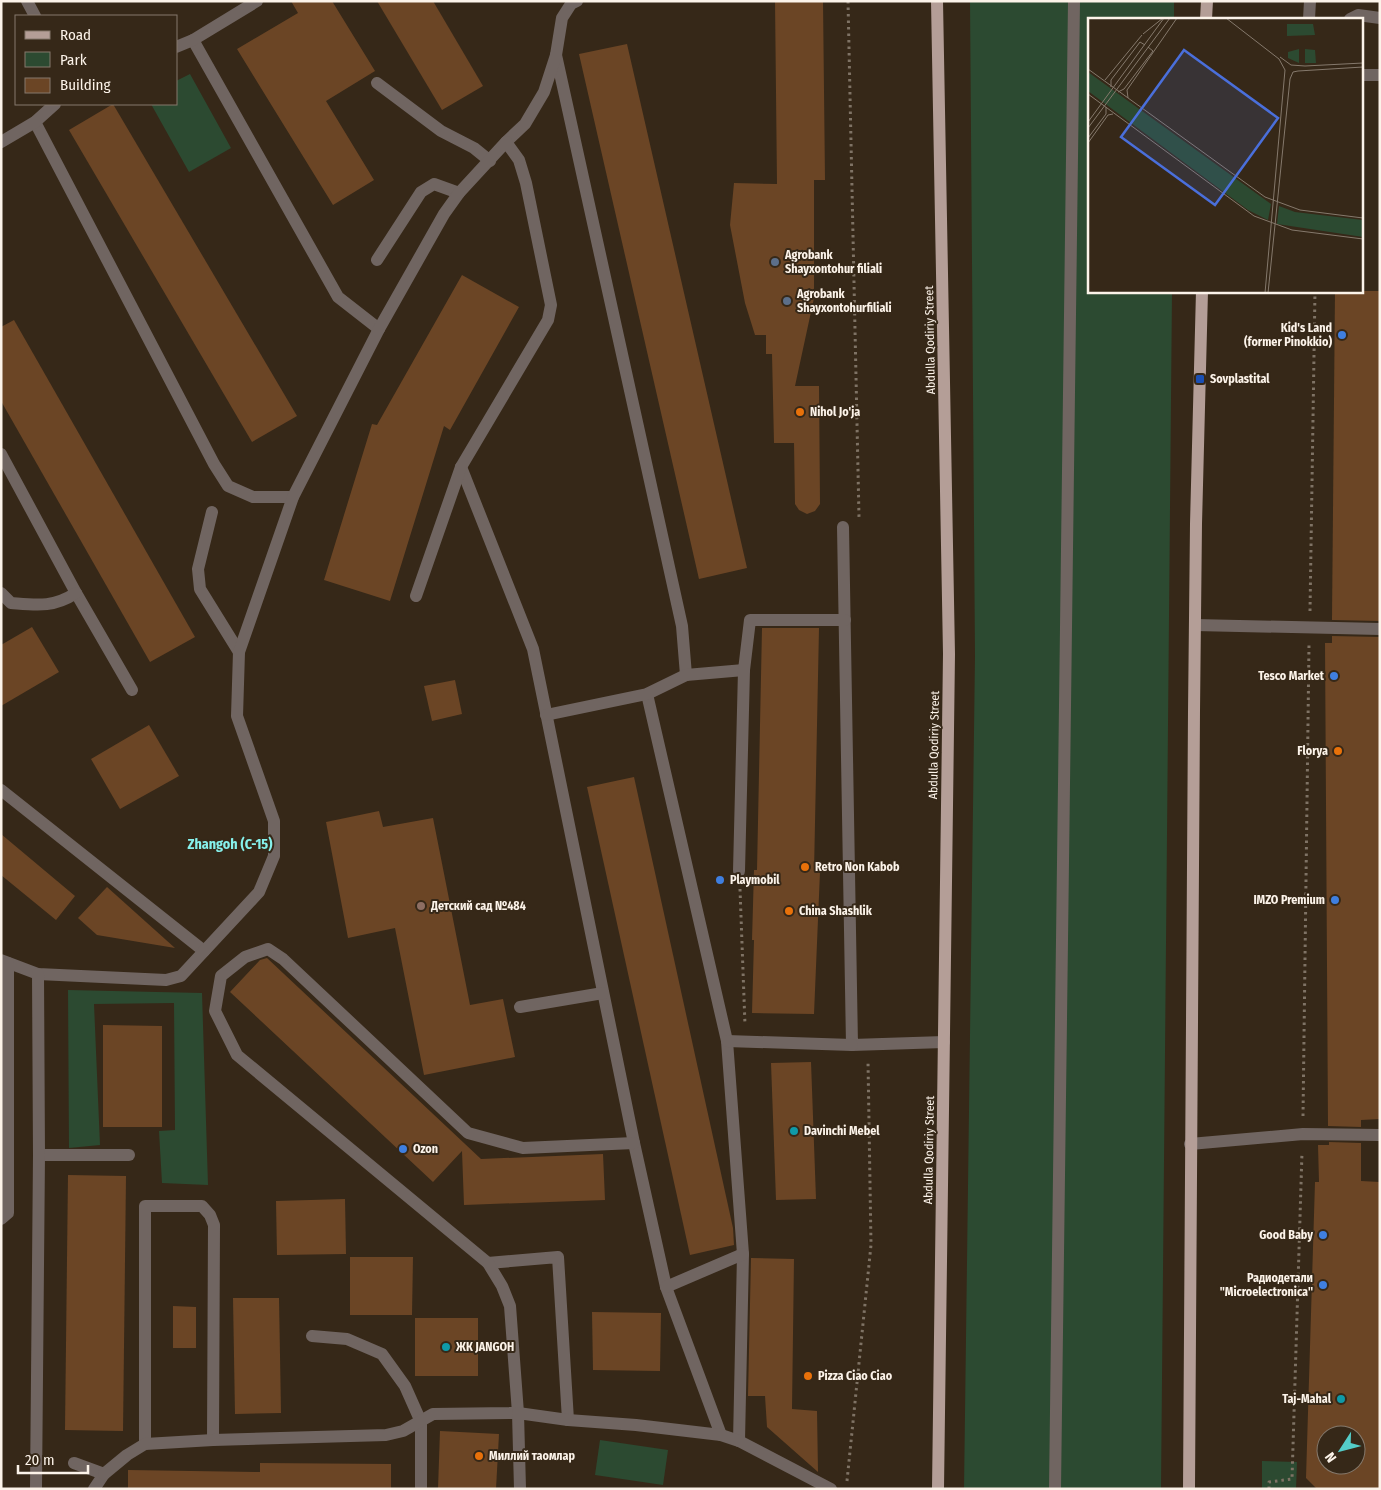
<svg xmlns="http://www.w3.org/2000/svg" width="1381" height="1490" font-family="'Fira Sans Condensed',sans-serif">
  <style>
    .green { fill: #2c4a31 }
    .building { fill: #6b4525; fill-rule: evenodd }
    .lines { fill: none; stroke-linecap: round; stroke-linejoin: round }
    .path { stroke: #7f7365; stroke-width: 3; stroke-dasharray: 2.5 4; stroke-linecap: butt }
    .minor { stroke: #706561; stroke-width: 12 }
    .major { stroke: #b49e97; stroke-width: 12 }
    .service-dot { fill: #5c6f8a; stroke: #362818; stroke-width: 2 }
    .shop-dot { fill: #3f7fe0; stroke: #362818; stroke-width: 2 }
    .transit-dot { fill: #1a4fb4; stroke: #362818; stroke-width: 2 }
    .food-dot { fill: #e8710a; stroke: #362818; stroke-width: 2 }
    .education-dot { fill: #8d6e63; stroke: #362818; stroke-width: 2 }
    .culture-dot { fill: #0f9aa8; stroke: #362818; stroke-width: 2 }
    .labels { text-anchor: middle; stroke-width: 4; stroke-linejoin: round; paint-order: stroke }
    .poi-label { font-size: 12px; font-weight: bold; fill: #fcf3e9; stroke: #362818; text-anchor: start }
    .street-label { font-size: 12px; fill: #fcf3e9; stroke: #362818 }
    .neighbourhood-label { font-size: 14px; font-weight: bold; fill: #86f1ec; stroke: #362818 }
    .inset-road { fill: none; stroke: #85796c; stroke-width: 1 }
    .view { fill: #4a6fdb; fill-opacity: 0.15; stroke: #4a6fdb; stroke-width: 2.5 }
    .inset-edge { fill: none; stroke: #fcf3e9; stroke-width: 2.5 }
  </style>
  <rect width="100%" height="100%" fill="#362818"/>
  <g class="green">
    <polygon points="970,1 1174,1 1174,19 1090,19 1090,291 1172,291 1161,1489 964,1489 975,656"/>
    <polygon points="190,74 231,148 189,172 151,104 176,104 176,81"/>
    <polygon points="68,990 202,993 208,1185 162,1183 159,1131 175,1130 174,1003 94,1004 100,1145 69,1148"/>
    <polygon points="600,1440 668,1450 663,1485 595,1475"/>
    <polygon points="1262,1461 1297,1462 1296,1489 1262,1489"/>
  </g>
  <g class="building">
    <polygon points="291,1 332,1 375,71 326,101 374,180 333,205 237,49 298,13"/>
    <polygon points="377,1 433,1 483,86 442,110"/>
    <polygon points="775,1 823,1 825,180 814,180 814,298 795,386 819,386 820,504 815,511 807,514 799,510 795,504 794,443 774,443 772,354 766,354 766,335 755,335 745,303 730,225 734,183 777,184"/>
    <polygon points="627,44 747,568 699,579 579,54"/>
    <polygon points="113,104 297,416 252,442 69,130"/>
    <polygon points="462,275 519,307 450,430 444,426 390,601 324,580 372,424 377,425"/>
    <polygon points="1335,291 1380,291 1380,621 1332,620"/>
    <polygon points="14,320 195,637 150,662 1,401 1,327"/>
    <polygon points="32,627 59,672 1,706 1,645"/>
    <polygon points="762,628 819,628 814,872 820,872 814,1014 752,1013 754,940 752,940 754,870 757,870"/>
    <polygon points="1332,636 1380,637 1380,1119 1361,1120 1361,1127 1328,1126 1325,643 1332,643"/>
    <polygon points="455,680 462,714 432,721 424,686"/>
    <polygon points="149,725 179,776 120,809 91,759"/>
    <polygon points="634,777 733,1228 734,1245 690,1255 587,787"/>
    <polygon points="379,811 383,827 433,818 470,1005 503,999 515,1057 424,1075 395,928 348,938 326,822"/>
    <polygon points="1,834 75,896 56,920 1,875"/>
    <polygon points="107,887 175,948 97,935 78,918"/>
    <polygon points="267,958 481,1159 603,1154 605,1200 464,1205 462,1151 433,1182 230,992 260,960"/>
    <polygon points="103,1025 162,1026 162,1127 103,1127"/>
    <polygon points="811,1062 816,1199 776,1200 771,1063"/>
    <path d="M1329 1142 1361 1143V1181L1380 1182V1489H1317L1306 1478 1315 1182H1319L1318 1145H1329ZM1326 1435H1356V1465H1326Z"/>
    <polygon points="68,1175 126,1176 123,1431 65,1430"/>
    <polygon points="345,1199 346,1254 277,1255 276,1201"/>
    <polygon points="350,1257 413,1257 412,1315 350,1315"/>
    <polygon points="751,1258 794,1259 792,1409 817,1411 818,1472 767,1427 765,1396 748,1396"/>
    <polygon points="233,1298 279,1298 281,1413 235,1414"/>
    <polygon points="173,1306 196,1307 196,1348 173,1348"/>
    <polygon points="592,1312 661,1313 660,1371 593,1370"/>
    <rect x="415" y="1318" width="63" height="58"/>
    <polygon points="440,1431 499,1434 496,1489 438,1489"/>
    <polygon points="260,1463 391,1464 391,1489 128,1489 128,1470 260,1472"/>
  </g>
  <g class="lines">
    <g class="path">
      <polyline points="848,1 859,517"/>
      <polyline points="1310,611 1315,291"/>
      <polyline points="740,889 745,1025"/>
      <polyline points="1303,1116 1309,644"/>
      <polyline points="847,1481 871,1245 868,1061"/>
      <polyline points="1269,1489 1269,1482 1292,1479 1302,1152"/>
    </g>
    <g class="minor">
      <polyline points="27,1 35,16"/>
      <polyline points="1309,19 1310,1"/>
      <polyline points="1350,19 1358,15 1380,18"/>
      <polyline points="193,40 338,297 379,329"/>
      <polyline points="176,47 193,40 257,1"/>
      <polyline points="556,55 682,626 686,675"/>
      <polyline points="1362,75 1380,75"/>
      <polyline points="377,83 441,131 474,148 490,161"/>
      <polyline points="35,122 214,464 228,486 253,497 293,497"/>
      <polyline points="1,142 35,122 55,104"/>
      <polyline points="506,142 525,124 544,92 556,55 562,18 571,4 577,1"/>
      <polyline points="377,260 421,192 434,184 459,193"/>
      <polyline points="1,454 76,593 132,690"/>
      <polyline points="461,467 533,649 634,1143 666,1287 721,1435"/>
      <polyline points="212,512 198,569 200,589 239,652"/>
      <polyline points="843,527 852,1045 944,1042"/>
      <path d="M1 593 11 603C36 605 53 608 76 593"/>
      <polyline points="1195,625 1380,629"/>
      <polyline points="647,694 727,1041 743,1254 739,1441"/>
      <polyline points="546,715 647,694 686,675 744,670"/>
      <polyline points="1,790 204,951"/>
      <polyline points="739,871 744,670 750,620 845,620"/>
      <polyline points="1,960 38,974 166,980 181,976 259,892 274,856 274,821 237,716 239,652 293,497 379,329 444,214 459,193 506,142 519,160 526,183 551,305 548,320 461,467 416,596"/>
      <polyline points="520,1007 603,993"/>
      <polyline points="727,1041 852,1045"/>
      <polyline points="1190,1144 1303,1134 1380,1135"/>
      <polyline points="39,1155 129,1155"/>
      <polyline points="1,1219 8,1213 8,963"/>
      <polyline points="488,1263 558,1257 568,1420"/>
      <polyline points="666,1287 743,1254"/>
      <polyline points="312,1336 347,1339 382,1354 405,1386 421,1422 421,1489"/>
      <polyline points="145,1444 145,1206 202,1206 210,1215 214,1225 213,1440"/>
      <polyline points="74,1463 104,1474 94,1489"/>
      <polyline points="104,1474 127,1455 145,1444 213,1440 386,1435 403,1431 433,1414 518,1413 510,1306 502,1286 488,1263 237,1055 215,1011 221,976 245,957 268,949 283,959 468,1133 523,1148 634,1143"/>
      <polyline points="36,1488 39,1155 38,974"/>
      <polyline points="520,1489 518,1413 568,1420 636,1425 721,1435 739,1441 831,1489"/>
      <polyline points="1055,1489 1074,1"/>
    </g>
    <g class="major">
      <polyline points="937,1 949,654 938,1489"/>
      <polyline points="1206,19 1207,1"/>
      <polyline points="1189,1489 1194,711 1196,524 1202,291"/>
    </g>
  </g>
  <g class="service-dot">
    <circle cx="775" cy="262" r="5"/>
    <circle cx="787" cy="301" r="5"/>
  </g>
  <g class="shop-dot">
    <circle cx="1342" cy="335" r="5"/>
    <circle cx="1334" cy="676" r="5"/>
    <circle cx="720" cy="880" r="5"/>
    <circle cx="1335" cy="900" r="5"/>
    <circle cx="403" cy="1149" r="5"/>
    <circle cx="1323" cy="1235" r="5"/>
    <circle cx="1323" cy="1285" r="5"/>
  </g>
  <rect class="transit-dot" x="1195" y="374" width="10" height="10" rx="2.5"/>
  <g class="food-dot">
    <circle cx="800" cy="412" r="5"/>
    <circle cx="1338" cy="751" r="5"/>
    <circle cx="805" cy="867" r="5"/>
    <circle cx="789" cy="911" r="5"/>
    <circle cx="808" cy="1376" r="5"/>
    <circle cx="479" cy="1456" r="5"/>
  </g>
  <circle class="education-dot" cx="421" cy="906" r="5"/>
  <g class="culture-dot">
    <circle cx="794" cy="1131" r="5"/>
    <circle cx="446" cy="1347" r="5"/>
    <circle cx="1341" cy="1399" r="5"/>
  </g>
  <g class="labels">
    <g class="poi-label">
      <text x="785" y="259">Agrobank<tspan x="785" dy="14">Shayxontohur filiali</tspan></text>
      <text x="797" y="298">Agrobank<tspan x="797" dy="14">Shayxontohurfiliali</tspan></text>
      <text x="1332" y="332" text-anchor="end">Kid's Land<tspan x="1332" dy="14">(former Pinokkio)</tspan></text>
      <text x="1210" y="383">Sovplastital</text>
      <text x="810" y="416">Nihol Jo'ja</text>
      <text x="1324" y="680" text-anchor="end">Tesco Market</text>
      <text x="1328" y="755" text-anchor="end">Florya</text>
      <text x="815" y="871">Retro Non Kabob</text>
      <text x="730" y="884">Playmobil</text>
      <text x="1325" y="904" text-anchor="end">IMZO Premium</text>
      <text x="431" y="910">Детский сад №484</text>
      <text x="799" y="915">China Shashlik</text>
      <text x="804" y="1135">Davinchi Mebel</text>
      <text x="413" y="1153">Ozon</text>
      <text x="1313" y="1239" text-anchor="end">Good Baby</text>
      <text x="1313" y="1282" text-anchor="end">Радиодетали<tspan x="1313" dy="14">"Microelectronica"</tspan></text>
      <text x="456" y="1351">ЖК JANGOH</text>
      <text x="818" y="1380">Pizza Ciao Ciao</text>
      <text x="1331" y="1403" text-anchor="end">Taj-Mahal</text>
      <text x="489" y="1460">Миллий таомлар</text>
    </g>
    <g class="street-label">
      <text transform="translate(930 340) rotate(-91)" y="4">Abdulla Qodiriy Street</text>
      <text transform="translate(934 745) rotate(-89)" y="4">Abdulla Qodiriy Street</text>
      <text transform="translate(929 1150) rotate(-89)" y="4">Abdulla Qodiriy Street</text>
    </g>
    <g class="neighbourhood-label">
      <text x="230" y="849">Zhangoh (C-15)</text>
    </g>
  </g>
  <g transform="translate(1088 18)">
    <rect width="275" height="275" fill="#362818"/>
    <path d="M199 6H225L227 17 199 18ZM211 31V45L200 40V34ZM217 31 227 32 228 45H217ZM0 54 183 186 180 202 160 192 0 73ZM191 188 207 194 275 202V219L189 206Z" fill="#2c4a31"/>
    <path class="inset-road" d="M138 0 191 41 197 52 177 275M55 16 75 0M192 39 203 47 217 48 275 45M0 51 177 179 212 192 275 200M17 62 54 17M23 69V62L52 24 57 27M30 74 36 71 65 33 60 29M0 76 166 198 204 212 275 221M40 80 39 72 89 0M0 104 76 0M0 110 82 0M0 120 18 96V89M0 125 20 97 25 96M180 275 202 61 205 54 210 53 275 49"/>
    <path class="view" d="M96 32 190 100 127 187 33 119Z"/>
    <rect width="275" height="275" class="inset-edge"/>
  </g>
  <rect width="1381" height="1490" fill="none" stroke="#fcf3e9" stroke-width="5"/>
  <rect x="15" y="15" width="162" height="90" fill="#362818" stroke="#85796c"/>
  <rect x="25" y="31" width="25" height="8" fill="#b49e97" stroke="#85796c"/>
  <text x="60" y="40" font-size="15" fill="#fcf3e9">Road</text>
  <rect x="25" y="52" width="25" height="15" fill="#2c4a31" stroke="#85796c"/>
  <text x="60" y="65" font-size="15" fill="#fcf3e9">Park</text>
  <rect x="25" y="78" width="25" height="15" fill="#6b4525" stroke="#85796c"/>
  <text x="60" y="90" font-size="15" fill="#fcf3e9">Building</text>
  <g transform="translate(1341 1450) rotate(234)"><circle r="24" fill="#362818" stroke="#85796c"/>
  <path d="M0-4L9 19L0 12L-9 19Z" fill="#54cdc8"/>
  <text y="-8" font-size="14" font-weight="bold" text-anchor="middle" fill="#fcf3e9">N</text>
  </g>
  <path d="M18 1465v8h70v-8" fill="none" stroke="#fcf3e9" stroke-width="2.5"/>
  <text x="25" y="1465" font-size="15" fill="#fcf3e9" stroke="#362818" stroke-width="4" paint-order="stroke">20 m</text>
</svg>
